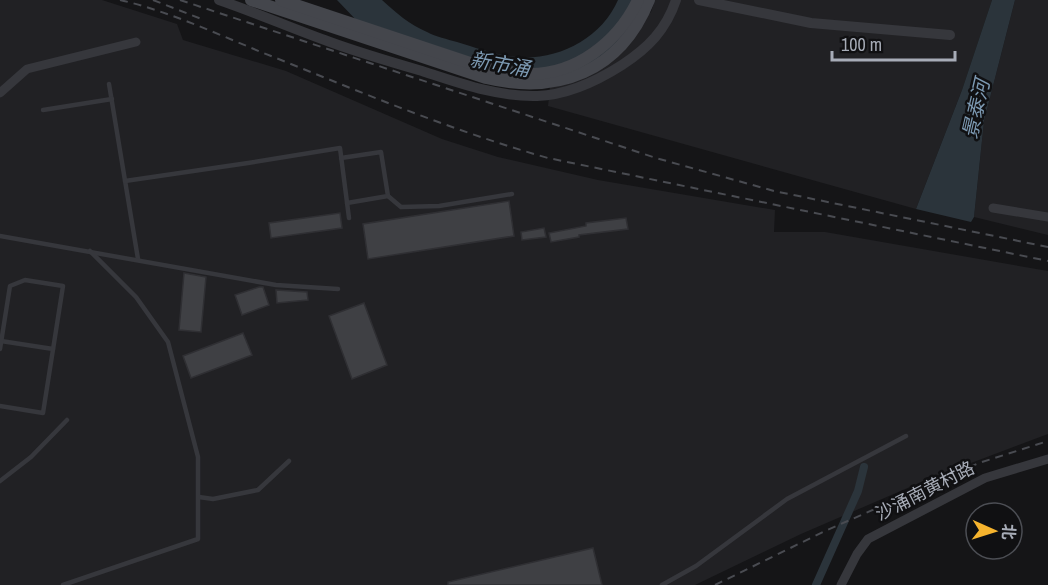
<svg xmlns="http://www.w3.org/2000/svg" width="1048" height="585" font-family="'Archivo Narrow','Noto Sans SC',sans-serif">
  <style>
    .built { fill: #212124 }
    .water { fill: #2b343b }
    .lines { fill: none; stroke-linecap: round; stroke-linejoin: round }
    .canal { stroke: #2b343b; stroke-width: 8 }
    .building { fill: #3f4044; stroke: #2f2f33; stroke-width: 1.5 }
    .service { stroke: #36373c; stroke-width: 4.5 }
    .minor { stroke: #36373c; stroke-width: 9 }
    .tertiary { stroke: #36373c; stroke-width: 10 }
    .rail { stroke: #494b51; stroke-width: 2; stroke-dasharray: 8 6; stroke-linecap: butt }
    .secondary-bridge { stroke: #44464c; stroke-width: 12 }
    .labels { text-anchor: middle; stroke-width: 5; stroke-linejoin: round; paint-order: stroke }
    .street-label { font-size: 18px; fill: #a7acb7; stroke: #101012 }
    .water-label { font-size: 20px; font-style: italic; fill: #7d9ab3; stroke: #101012 }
  </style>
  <rect width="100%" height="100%" fill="#151517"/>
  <g class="built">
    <polygon points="0,0 102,0 177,24 183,40 286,71 442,139 498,157 598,180 775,210 774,232 825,232 1048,271 1048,434 926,480 801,534 695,585 0,585"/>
    <polygon points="655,0 992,0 962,90 916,209 548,106 550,87 651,12"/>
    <polygon points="1015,0 1048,0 1048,235 974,217 984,121"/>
  </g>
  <g class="water">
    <path d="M337 0H382C395 12 410 25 427 32 436 37 447 39 457 42 476 48 497 55 516 57 557 61 601 39 618 0H655C636 49 594 63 550 87L359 23Z"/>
    <polygon points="992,0 1015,0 984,121 974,217 971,222 916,209 962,90"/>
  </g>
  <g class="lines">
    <polyline class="canal" points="816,585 858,491 864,467"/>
  </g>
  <g class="building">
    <polygon points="509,201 514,236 368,259 363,224"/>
    <polygon points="340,213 342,228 271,238 269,223"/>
    <polygon points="626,218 628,229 579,235 579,237 551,242 549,233 586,226 586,223"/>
    <polygon points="544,228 546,237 522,240 521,232"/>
    <polygon points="184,273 206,277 201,332 179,330"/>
    <polygon points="259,287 263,287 269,305 242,315 235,295"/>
    <polygon points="276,290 307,292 308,300 277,303"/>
    <polygon points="364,303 387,365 352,379 329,316"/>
    <polygon points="243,333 252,355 191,378 183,356"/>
    <polygon points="593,548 602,585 448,585 448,582"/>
  </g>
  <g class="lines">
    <g class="service">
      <polyline points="109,84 138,259"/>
      <polyline points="43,110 112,99"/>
      <polyline points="341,158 381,152 388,196 347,203"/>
      <polyline points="125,181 248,163 340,148 349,218"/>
      <polyline points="388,196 401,207 439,206 512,194"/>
      <polyline points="0,236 276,285 338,289"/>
      <polyline points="1,341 53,349"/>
      <polyline points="0,349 10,286 25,280 63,286 43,413 0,406"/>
      <polyline points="0,481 31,457 67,420"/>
      <polyline points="199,497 213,499 258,490 289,461"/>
      <polyline points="63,585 198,539 198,457 168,342 136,297 90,251"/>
      <polyline points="662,585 696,566 787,499 906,436"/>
    </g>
    <g class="minor">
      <polyline points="0,93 27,69 136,42"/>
      <polyline points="993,208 1048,217"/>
      <polyline points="841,585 857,554 868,539 985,478 1048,459"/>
    </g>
    <g class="tertiary">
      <path d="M219 0C257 13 293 29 330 42 360 53 391 62 422 71 459 83 497 97 537 96 567 95 597 81 622 65 648 48 666 30 676 0"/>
      <polyline points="699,0 811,23 950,35"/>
    </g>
    <g class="rail">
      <path d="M120 0C168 11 215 33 261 52 356 90 449 130 548 158L1048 261"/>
      <polyline points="153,0 204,20"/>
      <polyline points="180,0 656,158 774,191 1048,247"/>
      <polyline points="715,585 825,531 979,463 1048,441"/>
    </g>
    <g class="secondary-bridge">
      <path d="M251 0 486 78C558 95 620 72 649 0"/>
      <path d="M281 0 473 64C491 69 509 74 528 74 576 75 618 42 638 0"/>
    </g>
  </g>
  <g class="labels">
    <g class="street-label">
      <text transform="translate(925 491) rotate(-27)" y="6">沙涌南黄村路</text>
    </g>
    <g class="water-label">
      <text transform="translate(500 64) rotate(10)" y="7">新市涌</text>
      <text transform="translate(976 109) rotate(-77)" y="7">景泰河</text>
    </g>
  </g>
  <g transform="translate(994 531) rotate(93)"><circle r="28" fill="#101012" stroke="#4c4e54" stroke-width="1.5"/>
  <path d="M0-4.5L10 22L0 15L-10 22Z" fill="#f6b42e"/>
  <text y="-9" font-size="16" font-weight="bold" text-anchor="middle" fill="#a7acb7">北</text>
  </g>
  <path d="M832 51v9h123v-9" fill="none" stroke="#a7acb7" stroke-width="3"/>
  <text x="841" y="51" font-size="18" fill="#a7acb7" stroke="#101012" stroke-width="4.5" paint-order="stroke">100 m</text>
</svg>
